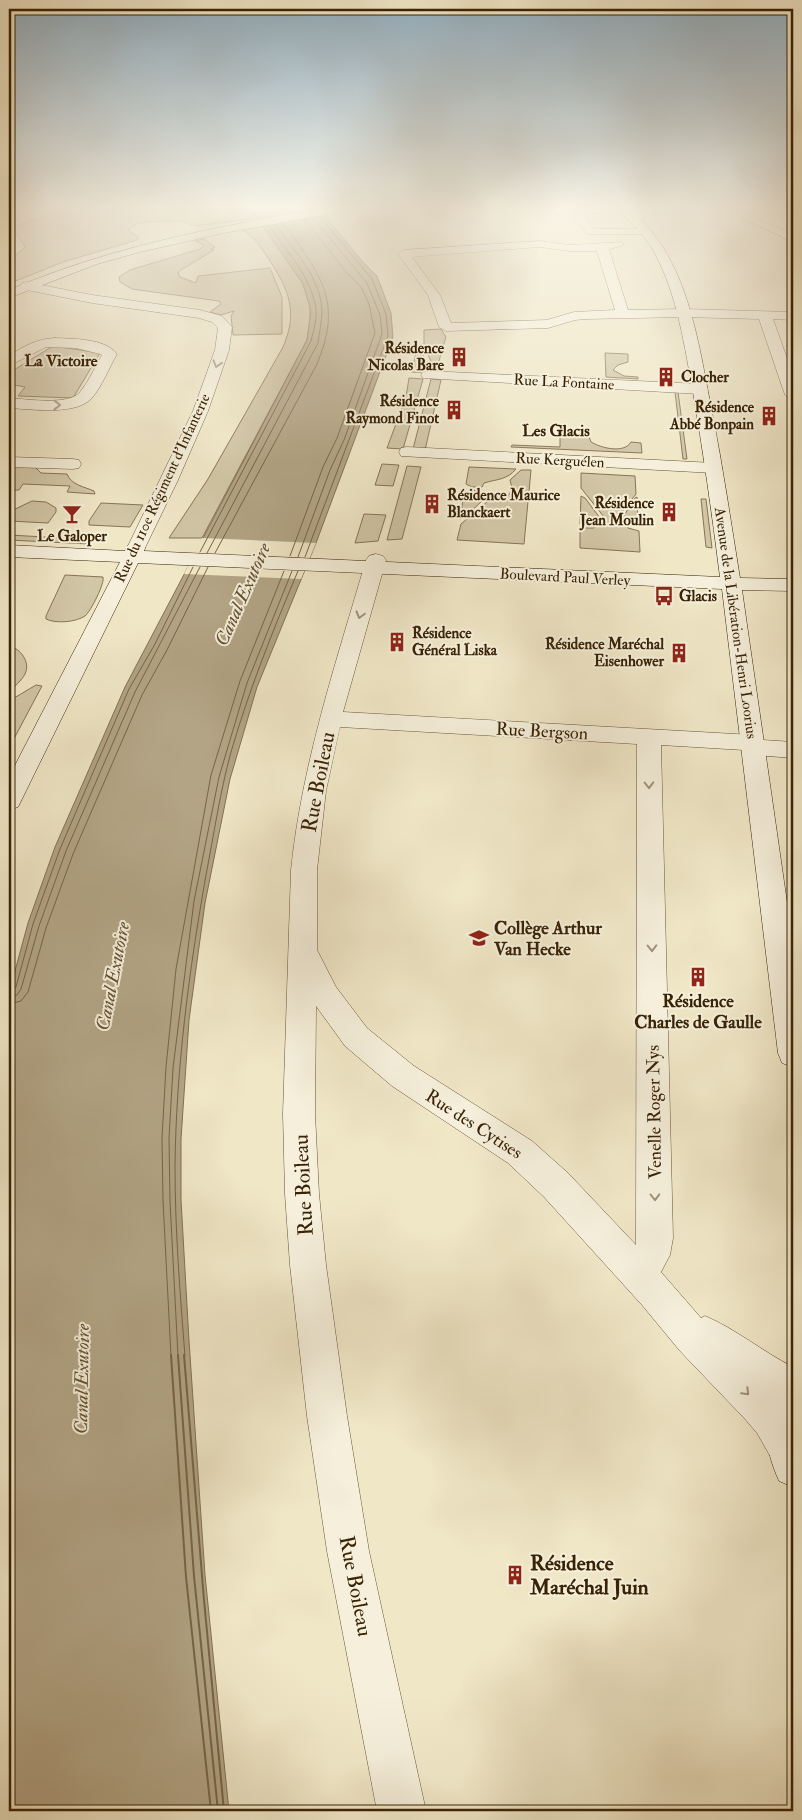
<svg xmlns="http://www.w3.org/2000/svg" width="802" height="1820" font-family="'IM FELL Double Pica',serif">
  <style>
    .green { fill: #d1c6a6; stroke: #857456 }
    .water { fill: #b2a485; stroke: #827052 }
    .pier { fill: #f0e7c7 }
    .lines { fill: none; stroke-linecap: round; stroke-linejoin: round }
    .shore-far1 { stroke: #766445; stroke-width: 1 }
    .shore { stroke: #766445; stroke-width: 2 }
    .street-casing { stroke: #675436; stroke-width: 1 }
    .secondary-casing { stroke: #392305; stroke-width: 1 }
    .street { fill: #f5efdb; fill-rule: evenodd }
    .secondary { fill: #f5efdb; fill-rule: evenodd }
    .oneway { stroke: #a0937b }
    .labels { text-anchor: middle; stroke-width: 4; stroke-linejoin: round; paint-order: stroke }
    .far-poi-label { font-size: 15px; font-weight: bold; fill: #392305; stroke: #f5efdb; text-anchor: end }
    .far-street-label { font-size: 15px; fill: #392305; stroke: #f5efdb }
    .far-neighbourhood-label { font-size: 16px; font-weight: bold; fill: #392305; stroke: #f5efdb }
    .far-quarter-label { font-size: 16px; font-weight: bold; fill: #392305; stroke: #f5efdb }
    .street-label { font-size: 18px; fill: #392305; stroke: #f5efdb }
    .poi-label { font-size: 18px; font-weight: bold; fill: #392305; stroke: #f5efdb; text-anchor: start }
    .water-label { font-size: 19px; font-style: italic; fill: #635032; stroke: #f5efdb }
    .near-street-label { font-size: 21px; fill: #392305; stroke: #f5efdb }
    .near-poi-label { font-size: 21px; font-weight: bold; fill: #392305; stroke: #f5efdb; text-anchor: start }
  </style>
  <rect width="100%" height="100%" fill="#f0e7c7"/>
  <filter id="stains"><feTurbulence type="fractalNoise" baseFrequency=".004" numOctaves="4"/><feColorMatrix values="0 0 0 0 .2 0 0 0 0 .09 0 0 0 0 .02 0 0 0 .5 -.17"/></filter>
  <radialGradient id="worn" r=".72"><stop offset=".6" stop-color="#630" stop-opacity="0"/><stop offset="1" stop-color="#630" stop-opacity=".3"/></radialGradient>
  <g class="green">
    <polygon points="49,206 249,206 258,218 195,226 181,221 146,222 136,224 129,229 130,232 139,237 137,240 63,262 13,282 9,281 9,258 17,254 25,247 12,227 37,219 49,212"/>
    <path d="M263 226C280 252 311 281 310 314 310 322 308 332 307 340L202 538H169L208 479 282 349C299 313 289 289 268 258 260 246 255 237 242 230Z"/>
    <polygon points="204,239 215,247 211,249 214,250 181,270 178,273 180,277 196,283 198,276 270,268 282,297 282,334 233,335 231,316 234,311 221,315 210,312 221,304 219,301 132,289 120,282 119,277 130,270 200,249 204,245 195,241"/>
    <polygon points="441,329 446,337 436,371 432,371 432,364 424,345 424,330"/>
    <polygon points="53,346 100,353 73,398 18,396 25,387 9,384 9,373"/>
    <polygon points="418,346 419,346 426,362 426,373 411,372"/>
    <polygon points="605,353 628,354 628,362 618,365 613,370 624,376 638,377 638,379 606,377"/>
    <polygon points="409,378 423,379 403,449 387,448 406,397"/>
    <polygon points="431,379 441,380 425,450 413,449"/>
    <polygon points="675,392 678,392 687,459 683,459"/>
    <path d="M554 432 588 434 591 442C601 448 624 454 631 442L641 443 642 453 511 447 512 445 560 447V435Z"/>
    <path d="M9 464 33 465 41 473 67 474C71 485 85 487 94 491L95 494 67 492 70 486 23 484 19 490H9Z"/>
    <polygon points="382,464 399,465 393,486 375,485"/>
    <polygon points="407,466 421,467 402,539 387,540"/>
    <path d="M469 467 516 469C507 480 497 479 484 483L482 487H472L466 484Z"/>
    <polygon points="521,470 531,470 524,544 457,540 461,524 487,502 509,495 512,488 510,480"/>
    <polygon points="581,473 635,476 636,494 618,517 623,517 635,498 637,497 638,525 628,525 628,528 639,531 640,552 580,548 580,531 585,528 594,528 594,525 580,524 581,496 585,498 600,518 604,517 581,488"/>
    <polygon points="471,490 481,491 484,499 465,517 460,519 464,493"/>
    <polygon points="701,499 706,499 712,548 706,547"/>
    <polygon points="32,501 46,502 56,508 56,512 48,523 9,521 9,512"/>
    <polygon points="101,503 143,505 130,527 89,525 89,521"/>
    <polygon points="364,514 386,515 378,541 355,543"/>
    <polygon points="9,535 81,539 87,536 94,536 89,544 9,540"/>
    <path d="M65 575 103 577C105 583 91 611 85 616 76 622 56 624 46 619V616Z"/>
    <path d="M9 646C20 648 31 662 25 674 22 680 14 687 9 692Z"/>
    <polygon points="36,685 42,686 9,748 9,701"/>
  </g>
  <polygon class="water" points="249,206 317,206 362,261 377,276 391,313 393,337 316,543 257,687 230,779 205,903 189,1020 181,1139 181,1200 189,1341 205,1575 229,1811 9,1811 9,993 28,923 55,847 125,687 307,340 311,311 303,284"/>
  <polygon class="pier" points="202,538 316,543 301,579 184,574"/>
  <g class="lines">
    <g class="shore-far1">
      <path d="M200 552 311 341C313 331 317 321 316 310 312 278 287 251 269 226"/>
      <path d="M207 553 318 343C319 333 322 322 322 311 321 278 294 251 276 225"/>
      <path d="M215 553 316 366C344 302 321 276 284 224"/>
      <polyline points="290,556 323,467 337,438 375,333 369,304 361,287 347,273 305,220"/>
      <polyline points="298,557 330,470 344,440 382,334 380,315 367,283 313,218"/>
      <polyline points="305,557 388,336 386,314 372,279 320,217"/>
      <polyline points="9,990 16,987 33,924 60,849 129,689 155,644 193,567"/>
      <polyline points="9,997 17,995 21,989 39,926 66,851 135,692 200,567"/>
      <polyline points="9,1004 21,1001 28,992 46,928 73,854 142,695 167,650 208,567"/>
      <polyline points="171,1356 163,1201 162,1138 166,1067 176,969 211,775 240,681 284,571"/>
      <polyline points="178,1356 170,1201 169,1138 173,1068 194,901 219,777 247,683 292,571"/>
      <path d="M185 1356C180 1293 175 1230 175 1167 176 1069 189 971 206 875 214 834 220 792 231 752 249 690 273 630 298 571"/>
    </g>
    <g class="shore">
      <polyline points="171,1355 186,1577 211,1811"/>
      <polyline points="178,1355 194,1576 218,1811"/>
      <polyline points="184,1355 204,1600 224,1811"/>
    </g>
    <defs>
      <g id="street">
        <polygon points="625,206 629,207 630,209 629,211 583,214 594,229 645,229 651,232 649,234 587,234 572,213 581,208"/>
        <polygon points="718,206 731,206 793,235 793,242"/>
        <path d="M540 241 570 245 622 242 624 244 622 246 609 249 628 310 684 309 793 312V320L773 319 793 375V399L788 398 785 395 759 319 684 317 586 319 575 320 548 328 446 331 439 327 428 295 398 254 404 250ZM540 247 570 251H597L615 310 574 312 547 320 451 323 440 295 412 257Z"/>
        <polygon points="26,282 92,295 200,310 222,316 232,327 229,350 208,411 178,480 143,552 136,554 129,552 127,548 193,411 215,350 218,328 212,322 199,318 92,303 22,289 20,286 22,283"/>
        <path d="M55 338C73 339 105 338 117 354 109 368 102 386 92 398 76 416 30 409 9 408V398C26 399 69 406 80 392 89 381 95 367 102 355L100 354 76 348 46 347 9 366V356C24 346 36 339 55 338Z"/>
        <polygon points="428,371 700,384 705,386 708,389 705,392 700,394 423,378 421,375 423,372"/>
        <polygon points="407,447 714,463 720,464 722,468 720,472 714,473 401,456 399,452 401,448"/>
        <polygon points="9,457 73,459 79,460 81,464 79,468 73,469 9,467"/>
        <path d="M376 554 383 556 386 560 343 712 753 735 763 740 793 742V758L754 755 744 750 661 745 673 1238 670 1255 661 1272 701 1318 705 1316C736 1329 763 1352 793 1367V1407L784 1404 793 1419V1465L787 1467 773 1461 757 1433 745 1419 680 1351 642 1305 544 1197 508 1163 392 1086 345 1046 316 1006 315 1114 319 1194 326 1265 347 1416 369 1551 426 1811H377L327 1551 307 1416 290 1265 285 1194 283 1114 291 870C302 763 336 663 366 560L369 556ZM340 727 637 744 636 1245 568 1173 532 1141 414 1066 367 1028 336 987 317 950V870L326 791Z"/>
      </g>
      <g id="secondary">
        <path d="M341 206H363L358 209 224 233 140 252 97 264 9 298V290C115 245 227 224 341 206Z"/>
        <path d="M615 206H626C688 254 698 341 712 412 723 467 731 523 740 578L793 579V591L742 590 793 944V1067L782 1063 778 1053 722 589 138 563 21 801 18 807 9 810V777L120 562 9 557V545L125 551 129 544 136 542 143 544 145 548 144 551 720 577C712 514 703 450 692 386 683 338 676 288 650 245 639 228 626 220 615 206Z"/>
        <path d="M793 1389V1487L779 1481C764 1447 764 1429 779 1395Z"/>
      </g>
    </defs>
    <use href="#street" class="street-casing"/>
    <use href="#secondary" class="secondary-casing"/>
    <use href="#street" class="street"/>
    <use href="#secondary" class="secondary"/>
  </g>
  <defs><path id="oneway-chevron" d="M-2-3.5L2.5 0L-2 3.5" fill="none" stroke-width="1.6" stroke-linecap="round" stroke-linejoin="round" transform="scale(1.25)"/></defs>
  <g class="oneway">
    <use href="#oneway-chevron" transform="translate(217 364) rotate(107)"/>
    <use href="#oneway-chevron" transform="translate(57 405)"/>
    <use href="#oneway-chevron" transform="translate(360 615) rotate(106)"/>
    <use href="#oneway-chevron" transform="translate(649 785) rotate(89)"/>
    <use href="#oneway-chevron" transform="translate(652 948) rotate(89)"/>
    <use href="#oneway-chevron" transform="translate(655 1197) rotate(89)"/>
    <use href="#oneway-chevron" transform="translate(746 1392) rotate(45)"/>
  </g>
  <linearGradient id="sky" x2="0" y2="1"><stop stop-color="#92aec0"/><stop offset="0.45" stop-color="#f8f4e6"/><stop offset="1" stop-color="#f8f4e6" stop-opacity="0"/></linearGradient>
  <rect width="802" height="460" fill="url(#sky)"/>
  <defs>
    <symbol id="building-bare" viewBox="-9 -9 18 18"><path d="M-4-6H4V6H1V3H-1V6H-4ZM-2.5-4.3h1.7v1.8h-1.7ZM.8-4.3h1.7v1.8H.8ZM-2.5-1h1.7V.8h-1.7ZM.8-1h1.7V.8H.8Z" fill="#8f2418" stroke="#f5efdb" stroke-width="2.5" paint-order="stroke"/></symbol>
    <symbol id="bar-bare" viewBox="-9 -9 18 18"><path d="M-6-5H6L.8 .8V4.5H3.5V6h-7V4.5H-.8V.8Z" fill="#8f2418" stroke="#f5efdb" stroke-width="2.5" paint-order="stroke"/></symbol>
    <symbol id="bus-bare" viewBox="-9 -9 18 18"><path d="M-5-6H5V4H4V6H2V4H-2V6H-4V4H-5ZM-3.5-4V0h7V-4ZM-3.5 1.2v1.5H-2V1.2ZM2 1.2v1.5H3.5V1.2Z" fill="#8f2418" stroke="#f5efdb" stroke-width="2.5" paint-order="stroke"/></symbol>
    <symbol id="school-bare" viewBox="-9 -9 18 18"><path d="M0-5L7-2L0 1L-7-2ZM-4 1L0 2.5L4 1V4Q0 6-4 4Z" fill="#8f2418" stroke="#f5efdb" stroke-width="2.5" paint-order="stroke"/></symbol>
  </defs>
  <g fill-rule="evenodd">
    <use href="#building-bare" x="445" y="343" width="28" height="28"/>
    <use href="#building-bare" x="652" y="363" width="28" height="28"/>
    <use href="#building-bare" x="440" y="396" width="28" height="28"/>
    <use href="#building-bare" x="755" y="402" width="28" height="28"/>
    <use href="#building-bare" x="418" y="490" width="28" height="28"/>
    <use href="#building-bare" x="655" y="498" width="28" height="28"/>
    <use href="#bar-bare" x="58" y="500" width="28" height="28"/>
    <use href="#bus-bare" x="650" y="582" width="28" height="28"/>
    <use href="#building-bare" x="383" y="628" width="28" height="28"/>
    <use href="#building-bare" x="665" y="639" width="28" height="28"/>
    <use href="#school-bare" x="465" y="924" width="28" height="28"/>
    <use href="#building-bare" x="684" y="963" width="28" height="28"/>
    <use href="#building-bare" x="501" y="1561" width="28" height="28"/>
  </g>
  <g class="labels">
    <g class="far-poi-label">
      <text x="444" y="353">Résidence<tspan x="444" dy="17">Nicolas Bare</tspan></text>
      <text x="681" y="382" text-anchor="start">Clocher</text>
      <text x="439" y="406">Résidence<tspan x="439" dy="17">Raymond Finot</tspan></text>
      <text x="754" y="412">Résidence<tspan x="754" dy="17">Abbé Bonpain</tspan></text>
      <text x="447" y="500" text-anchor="start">Résidence Maurice<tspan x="447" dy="17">Blanckaert</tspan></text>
      <text x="654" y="508">Résidence<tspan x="654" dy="17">Jean Moulin</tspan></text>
      <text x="72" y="541" text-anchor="middle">Le Galoper</text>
      <text x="679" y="601" text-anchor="start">Glacis</text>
      <text x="412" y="638" text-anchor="start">Résidence<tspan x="412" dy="17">Général Liska</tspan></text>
      <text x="664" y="649">Résidence Maréchal<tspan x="664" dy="17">Eisenhower</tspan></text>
    </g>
    <g class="far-street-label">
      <text transform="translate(564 382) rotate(3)" y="5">Rue La Fontaine</text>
      <text transform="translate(560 460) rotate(3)" y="5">Rue Kerguélen</text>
      <text transform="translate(162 488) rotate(-65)" y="5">Rue du 110e Régiment d'Infanterie</text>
      <text transform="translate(565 577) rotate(3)" y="5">Boulevard Paul Verley</text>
      <text transform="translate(736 623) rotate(82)" y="5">Avenue de la Libération-Henri Loorius</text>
    </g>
    <g class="far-neighbourhood-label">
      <text x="61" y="366">La Victoire</text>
    </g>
    <g class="far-quarter-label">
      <text x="556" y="436">Les Glacis</text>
    </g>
    <g class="street-label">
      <text transform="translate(542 731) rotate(3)" y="6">Rue Bergson</text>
      <text transform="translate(654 1112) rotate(-91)" y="6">Venelle Roger Nys</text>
      <text transform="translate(474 1124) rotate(33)" y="6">Rue des Cytises</text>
    </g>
    <g class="poi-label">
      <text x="494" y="934">Collège Arthur<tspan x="494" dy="21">Van Hecke</tspan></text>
      <text x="698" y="1007" text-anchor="middle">Résidence<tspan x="698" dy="21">Charles de Gaulle</tspan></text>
    </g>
    <g class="water-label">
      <text transform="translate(242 594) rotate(-66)" y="7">Canal Exutoire</text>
      <text transform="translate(112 976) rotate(-79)" y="7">Canal Exutoire</text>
      <text transform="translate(81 1379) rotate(-89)" y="7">Canal Exutoire</text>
    </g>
    <g class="near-street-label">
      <text transform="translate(318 782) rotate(-79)" y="7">Rue Boileau</text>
      <text transform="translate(303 1185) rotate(-93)" y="7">Rue Boileau</text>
      <text transform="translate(356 1586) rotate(79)" y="7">Rue Boileau</text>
    </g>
    <g class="near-poi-label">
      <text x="530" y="1570">Résidence<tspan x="530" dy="24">Maréchal Juin</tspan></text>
    </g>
  </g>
  <rect width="802" height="1820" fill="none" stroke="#f0e7c7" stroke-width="30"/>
  <rect x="10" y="10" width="782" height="1800" fill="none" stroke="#392305" stroke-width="2.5"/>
  <rect x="15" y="15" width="772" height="1790" fill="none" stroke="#392305"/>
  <rect width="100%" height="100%" filter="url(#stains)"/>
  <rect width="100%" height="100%" fill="url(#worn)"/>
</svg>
